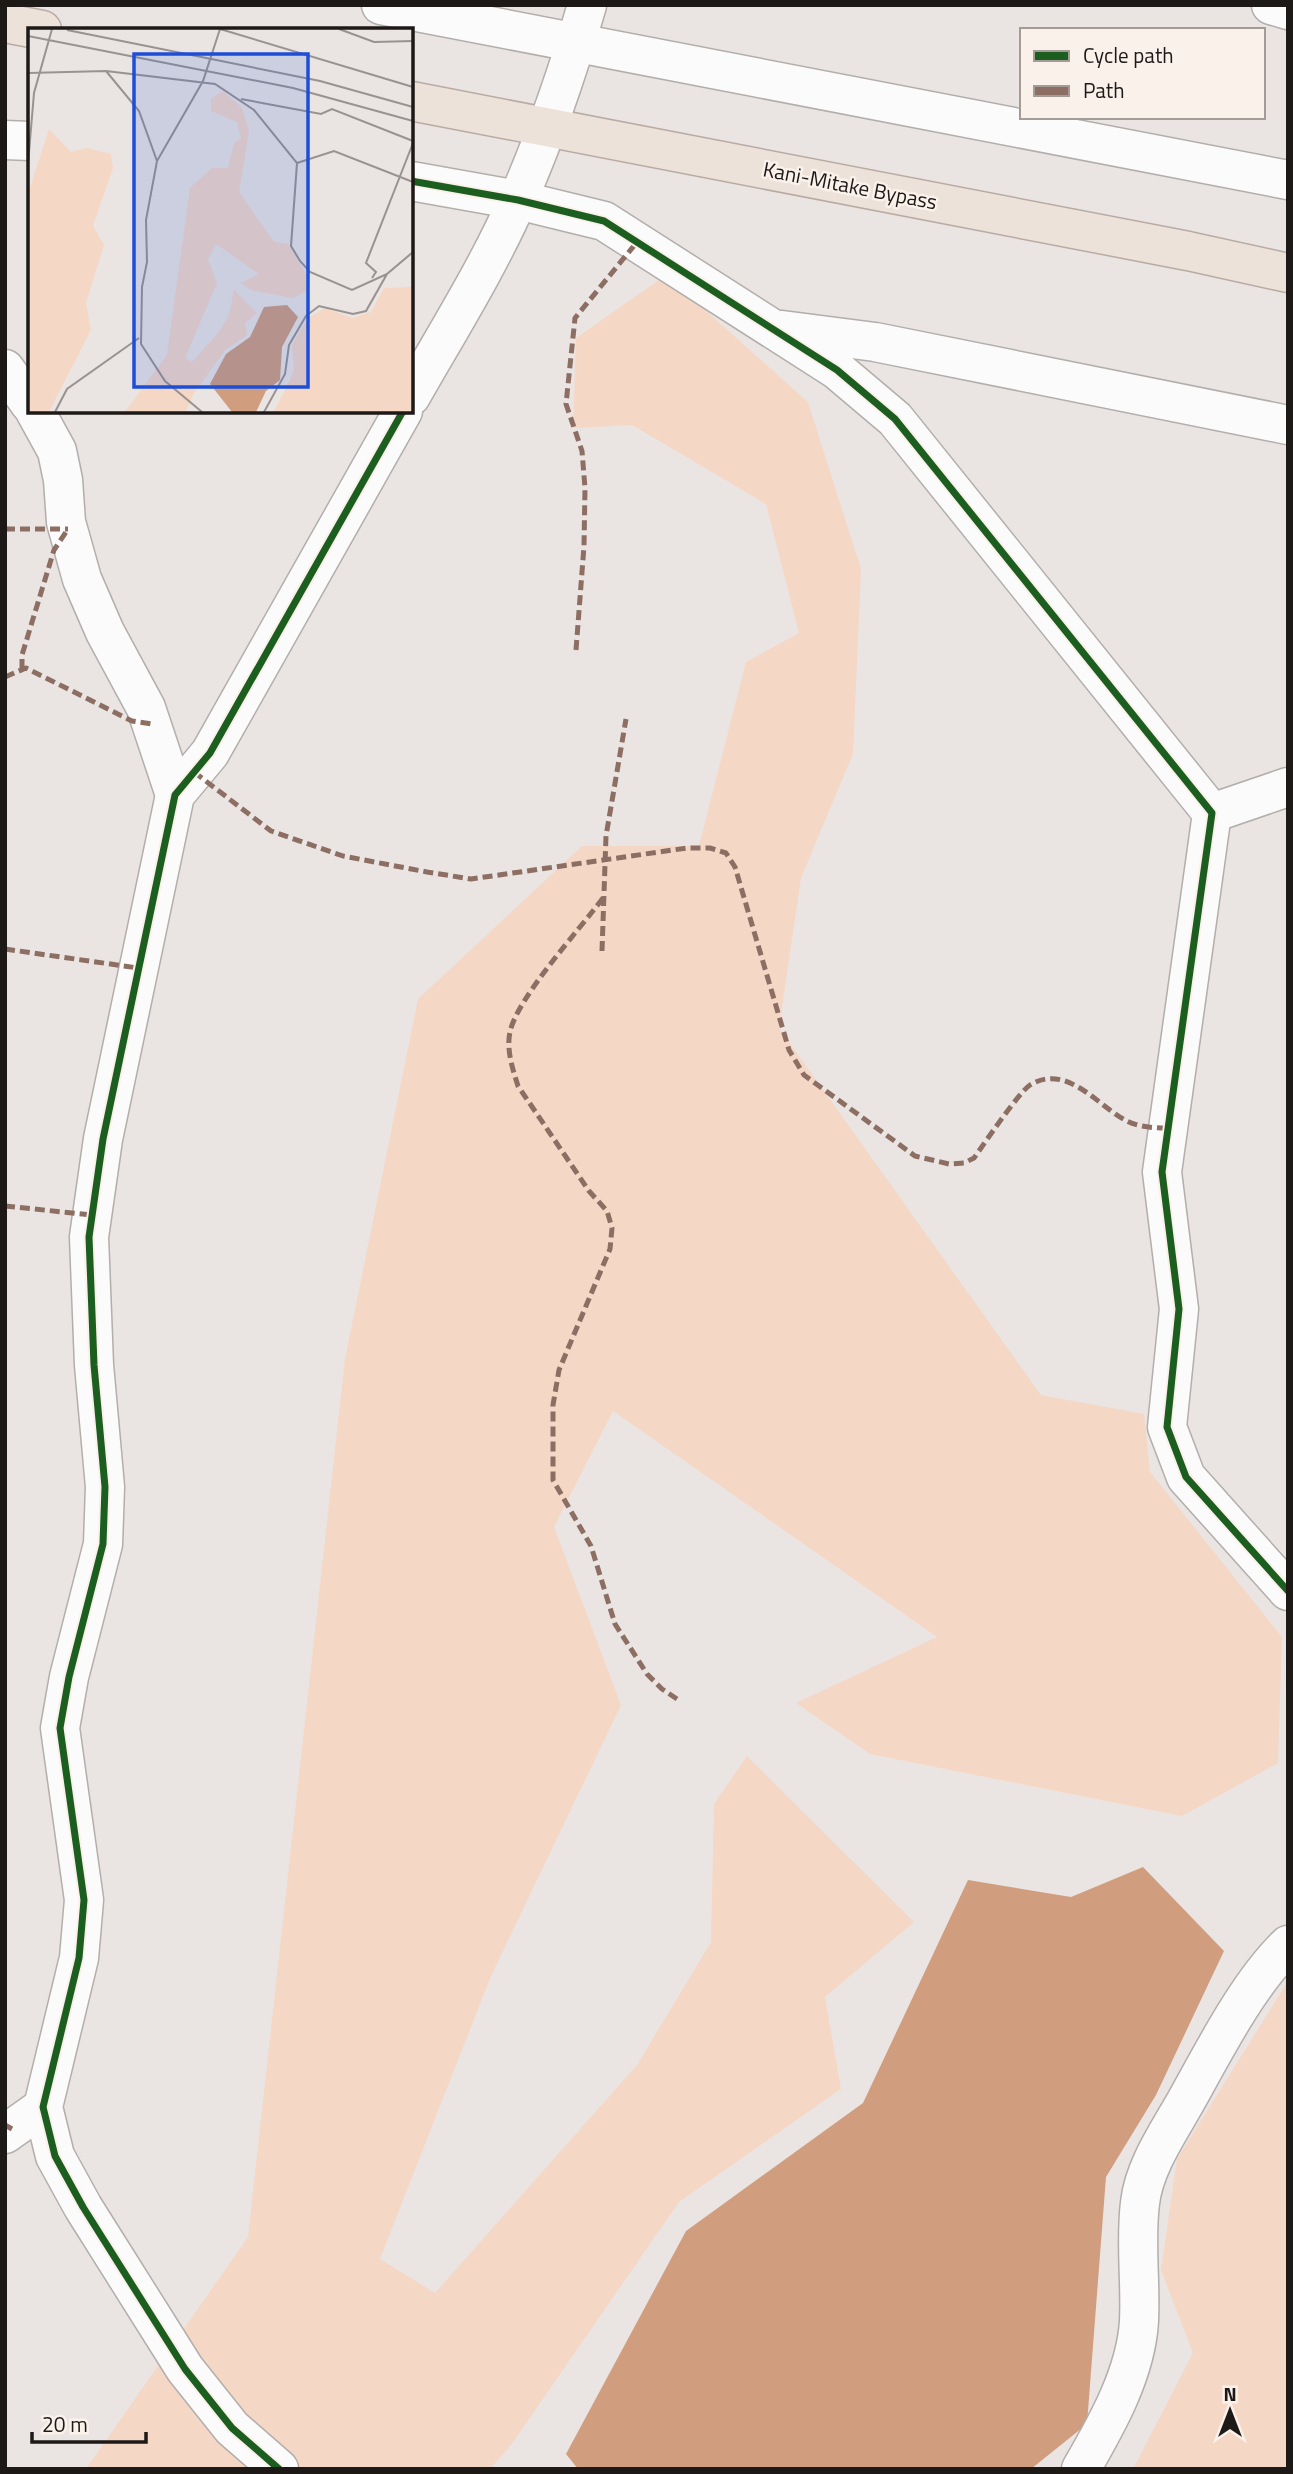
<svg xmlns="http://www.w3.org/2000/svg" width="1293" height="2474" font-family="'Titillium Web',sans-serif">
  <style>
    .green { fill: #f5d7c6 }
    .water { fill: #d09e7f }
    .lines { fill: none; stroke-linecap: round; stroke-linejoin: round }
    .minor-casing { stroke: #b2aeac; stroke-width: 41 }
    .highway-casing { stroke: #b9aba3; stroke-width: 41 }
    .minor { stroke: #fcfbfb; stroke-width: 38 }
    .highway { stroke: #ede2da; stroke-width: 38 }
    .quiet { stroke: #8d6e63; stroke-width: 5; stroke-dasharray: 10 5; stroke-linecap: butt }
    .cycleway-casing { stroke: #fbf1eb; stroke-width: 11 }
    .cycleway { stroke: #1b5e20; stroke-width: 7 }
    .labels { text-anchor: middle; stroke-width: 5; stroke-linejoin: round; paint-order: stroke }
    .street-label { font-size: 21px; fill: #1c1917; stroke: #fbf1eb }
    .inset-road { fill: none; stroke: #989391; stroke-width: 2 }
    .view { fill: #1d4ed8; fill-opacity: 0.15; stroke: #1d4ed8; stroke-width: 3.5 }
    .inset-edge { fill: none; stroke: #1c1917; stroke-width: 3.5 }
  </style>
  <rect width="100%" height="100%" fill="#eae5e2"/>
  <g class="green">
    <polygon points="666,275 808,402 861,569 853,754 801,878 779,1028 1041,1395 1144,1414 1150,1472 1282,1637 1278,1763 1182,1816 870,1754 796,1703 937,1637 613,1411 554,1527 621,1705 491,1976 380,2259 435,2293 637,2065 711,1942 714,1804 747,1756 914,1922 825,1997 841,2089 679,2202 511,2445 490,2469 86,2469 248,2237 345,1359 418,999 582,846 699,846 746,662 799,633 766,504 632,425 573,428 576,338"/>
    <polygon points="1288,1981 1288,2469 1133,2469 1193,2353 1161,2270 1177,2159"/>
  </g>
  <polygon class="water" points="1143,1867 1224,1951 1156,2095 1106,2177 1087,2424 1031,2469 578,2469 566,2454 686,2231 863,2103 968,1880 1071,1897"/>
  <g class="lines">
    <defs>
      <g id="minor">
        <polyline points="381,5 1288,180"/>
        <polyline points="1271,5 1288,10"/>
        <polyline points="5,140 30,141"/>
        <polyline points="411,181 518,200 604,221 837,370 895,419 1212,813 1162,1172 1179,1309 1167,1427 1186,1477 1288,1591"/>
        <polyline points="782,330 875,342 1288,425"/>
        <polyline points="5,369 30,404"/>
        <path d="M411 396C448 331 489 266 519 197 546 135 568 71 587 5"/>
        <polyline points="35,411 57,451 63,480 66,522 82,579 105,632 146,708 175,795"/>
        <polyline points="1212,813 1288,787"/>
        <polyline points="5,2134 43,2107"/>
        <polyline points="279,2469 232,2428 185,2369 83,2207 55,2156 43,2107 79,1958 84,1900 60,1728 69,1677 103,1544 105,1487 94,1365 89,1237 103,1139 175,795 210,753 403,411"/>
        <path d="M1081 2469C1107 2424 1136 2373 1139 2321 1141 2282 1135 2242 1140 2203 1144 2167 1168 2133 1186 2101 1214 2051 1247 1985 1288 1945"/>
      </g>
      <g id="highway">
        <polyline points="5,23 42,30"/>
        <polyline points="411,101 1188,251 1288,273"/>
      </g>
    </defs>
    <use href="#minor" class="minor-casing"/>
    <use href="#highway" class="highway-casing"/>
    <use href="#minor" class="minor"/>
    <use href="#highway" class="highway"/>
    <g class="quiet">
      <polyline points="5,529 68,529"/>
      <polyline points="576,650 584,546 585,488 582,451 566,404 575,318 637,242"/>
      <polyline points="22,669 22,655 54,550 68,529"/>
      <polyline points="5,677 26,668 132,721 152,724"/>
      <path d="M194 772 271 831 343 856 427 872 471 879 687 848H710L726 853 735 867 789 1050 804 1075 915 1156 949 1164 964 1163 974 1158C984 1144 1019 1092 1030 1085 1066 1063 1096 1104 1125 1120 1137 1127 1153 1128 1167 1128"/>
      <path d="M603 898C580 929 517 998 510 1032 506 1050 513 1070 518 1086L589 1191 607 1211 612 1228 610 1249 559 1370 553 1405V1480L591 1546 615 1624 647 1674 662 1689 677 1699"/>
      <polyline points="5,949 138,968"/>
      <polyline points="602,951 606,836 626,719"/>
      <polyline points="5,1206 92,1215"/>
      <polyline points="5,2125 12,2129"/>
    </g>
    <defs>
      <g id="cycleway">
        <polyline points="411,181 518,200 604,221 837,370 895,419 1212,813 1162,1172 1179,1309 1167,1427 1186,1477 1288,1591"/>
        <polyline points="279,2469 232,2428 185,2369 83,2207 55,2156 43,2107 79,1958 84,1900 60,1728 69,1677 103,1544 105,1487 94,1365 89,1237 103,1139 175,795 210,753 403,411"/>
      </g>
    </defs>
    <use href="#cycleway" class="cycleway-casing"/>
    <use href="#cycleway" class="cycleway"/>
  </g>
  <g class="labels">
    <g class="street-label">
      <text transform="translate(850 186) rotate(11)" y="7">Kani-Mitake Bypass</text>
    </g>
  </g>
  <g transform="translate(28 28)">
    <rect width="385" height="385" fill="#eae5e2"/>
    <path d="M195 63 214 80 221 103 211 164 246 214 260 216 278 246V263L265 270 223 262 213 255 231 246 188 216 180 231 189 255 157 330 164 334 191 304 201 287 206 262 229 285 217 295 219 307 197 322 166 365 158 384H97L139 327 162 160 184 140H200L206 115 213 111 209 94 183 83V71ZM21 101 43 124 59 120 83 126 85 140 65 198 76 217 58 275 63 302 21 384H0V166ZM385 259V384H246L266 343 264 317 280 290 297 280 324 290 343 284 356 260Z" fill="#f5d7c6"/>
    <path d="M259 277 270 289 254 319 252 352 238 363 228 384H204L182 356 198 326 222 309 236 279Z" fill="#d09e7f"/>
    <path class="inset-road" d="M192 1 385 59M311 1 346 14 385 13M39 2 292 53 385 79M0 8 265 60 385 93M78 43 111 83 129 133M0 45 78 43 187 56 226 82 269 135 263 218 272 233 282 244 324 262 359 246M213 71 293 86 304 81 385 113M269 135 306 123 385 154M0 136 6 65 24 1M344 250 348 244 338 235 385 115M27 384 39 361 111 310M174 384 137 353 113 316 114 259 119 234 118 192 129 133 175 53 192 1M236 384 257 346 261 317 278 288 291 278 325 286 338 283 359 246 385 224"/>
    <path class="view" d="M106 26H280V359H106Z"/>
    <rect width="385" height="385" class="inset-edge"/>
  </g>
  <rect width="1293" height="2474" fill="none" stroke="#1c1917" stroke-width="14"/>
  <rect x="1020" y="28" width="245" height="91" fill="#fbf1eb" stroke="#a29b96" stroke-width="2"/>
  <rect x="1034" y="51" width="35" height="10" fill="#1b5e20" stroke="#a29b96" stroke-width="2"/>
  <text x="1083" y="63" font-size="21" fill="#1c1917">Cycle path</text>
  <rect x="1034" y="86" width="35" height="10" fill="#8d6e63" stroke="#a29b96" stroke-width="2"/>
  <text x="1083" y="98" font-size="21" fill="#1c1917">Path</text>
  <g transform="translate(1230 2411)" stroke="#fbf1eb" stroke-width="5" paint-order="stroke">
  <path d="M0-5L12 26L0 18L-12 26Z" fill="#1c1917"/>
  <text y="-10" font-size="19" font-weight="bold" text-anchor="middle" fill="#1c1917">N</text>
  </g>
  <path d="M32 2432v10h114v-10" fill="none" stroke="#1c1917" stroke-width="3.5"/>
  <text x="42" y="2432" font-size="21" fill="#1c1917" stroke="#fbf1eb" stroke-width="5" paint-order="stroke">20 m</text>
</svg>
